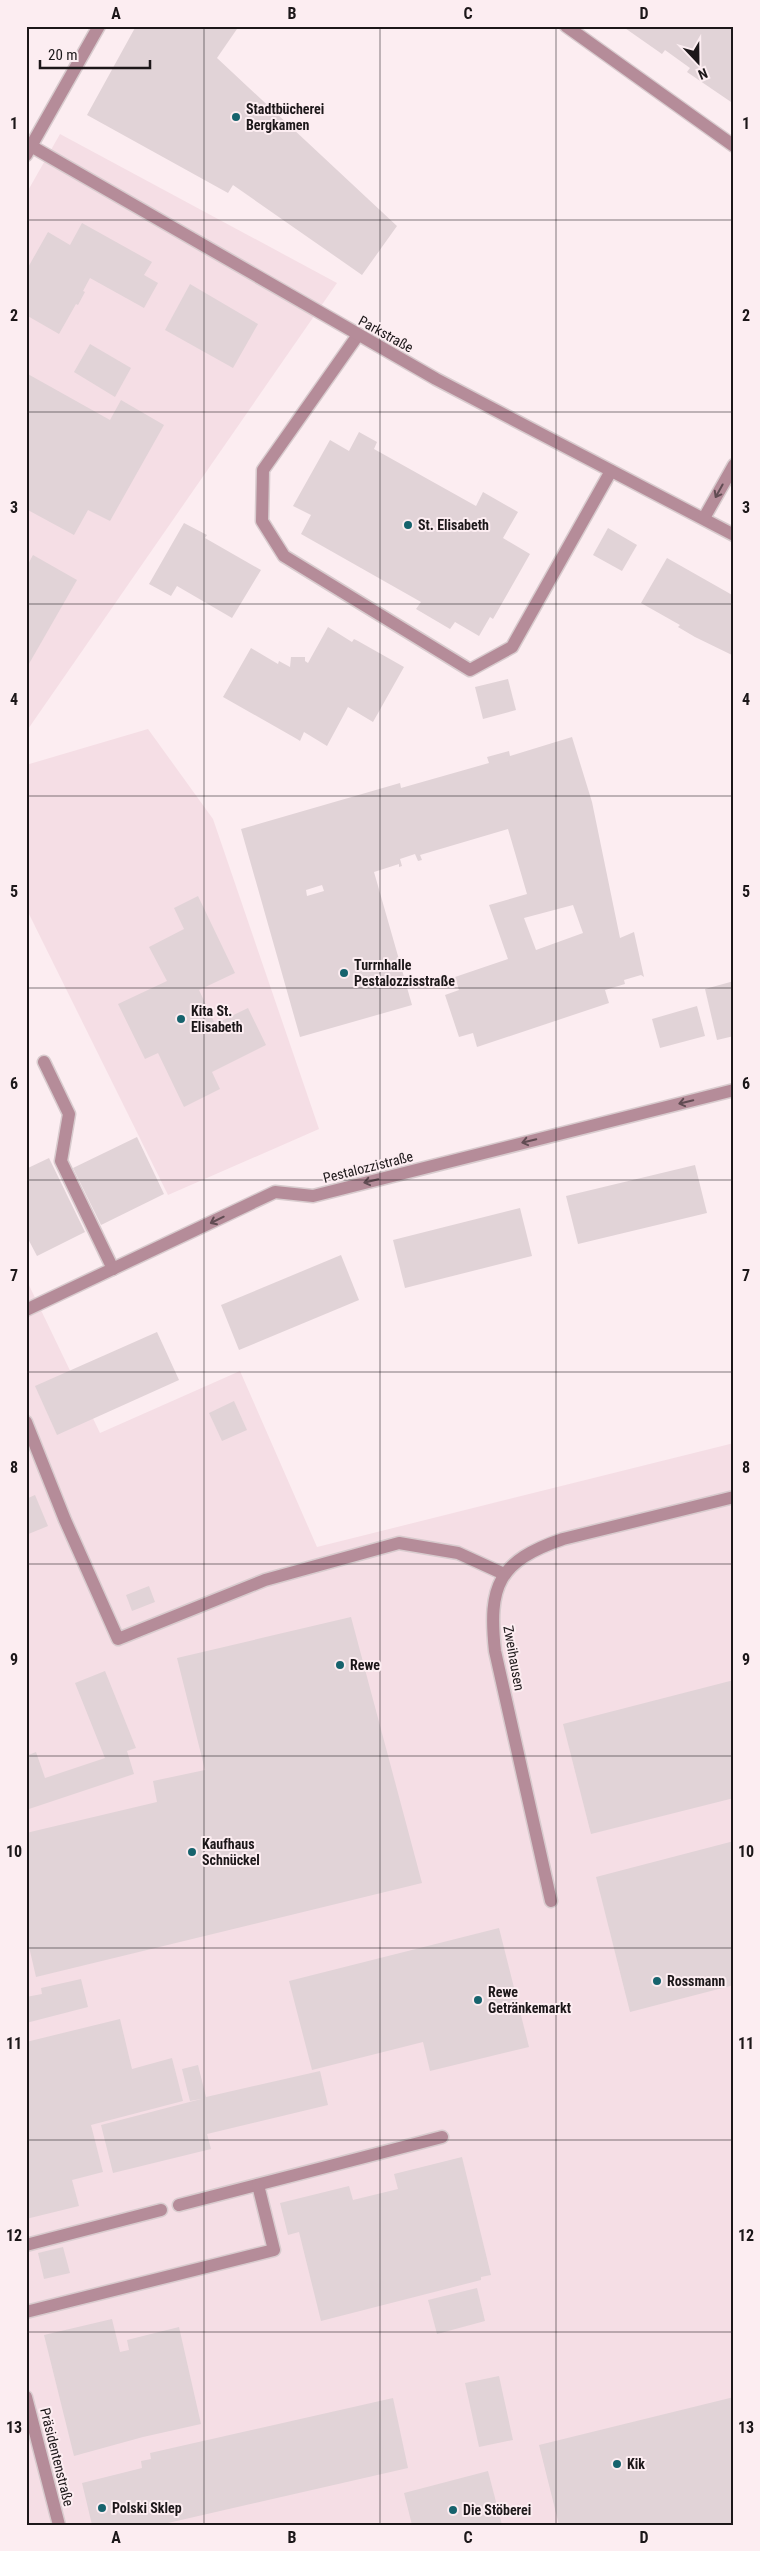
<svg xmlns="http://www.w3.org/2000/svg" width="760" height="2551" font-family="'Roboto Condensed',sans-serif">
  <style>
    .built { fill: #f5dee5 }
    .building { fill: #e1d3d7; fill-rule: evenodd }
    .lines { fill: none; stroke-linecap: round; stroke-linejoin: round }
    .service-casing { stroke: #d8cbce; stroke-width: 15 }
    .pedestrian-casing { stroke: #d8cbce; stroke-width: 15 }
    .minor-casing { stroke: #d8cbce; stroke-width: 15 }
    .tertiary-casing { stroke: #d8cbce; stroke-width: 15 }
    .service { stroke: #b58c99; stroke-width: 12 }
    .pedestrian { stroke: #b58c99; stroke-width: 12 }
    .minor { stroke: #b58c99; stroke-width: 12 }
    .tertiary { stroke: #b58c99; stroke-width: 12 }
    .oneway { stroke: #614c53 }
    .grid { fill: none; stroke: #1c1719; stroke-width: 1; stroke-opacity: 0.55 }
    .poi-dot { fill: #16636d; stroke: #fcedf1; stroke-width: 2 }
    .labels { text-anchor: middle; stroke-width: 4; stroke-linejoin: round; paint-order: stroke }
    .poi-label { font-size: 14px; font-weight: bold; fill: #1c1719; stroke: #fcedf1; text-anchor: start }
    .street-label { font-size: 14px; fill: #1c1719; stroke: #fcedf1 }
    .neatline { fill: none; stroke: #1c1719; stroke-width: 2 }
    .grid-label { font-size: 16px; text-anchor: middle; font-weight: bold; fill: #1c1719 }
  </style>
  <rect width="100%" height="100%" fill="#fcedf1"/>
  <g class="built">
    <polygon points="60,134 337,283 26,732 26,194"/>
    <polygon points="148,729 213,819 319,1129 168,1195 26,908 26,765"/>
    <polygon points="26,1279 100,1433 240,1371 317,1547 734,1443 734,2525 26,2525"/>
  </g>
  <g class="building">
    <polygon points="136,26 239,26 217,58 397,226 362,275 233,185 228,193 87,115"/>
    <polygon points="622,26 734,26 734,104 687,72 690,68 665,50 662,54"/>
    <polygon points="82,223 152,262 144,275 158,283 144,308 90,278 83,291 85,292 78,305 76,304 59,334 26,315 26,271 48,232 70,245"/>
    <polygon points="190,284 258,324 233,368 165,330"/>
    <polygon points="90,344 131,368 115,397 74,372"/>
    <polygon points="26,373 110,420 121,400 164,425 110,521 88,510 74,535 26,509"/>
    <polygon points="359,432 377,442 374,449 476,506 483,492 518,512 503,538 530,554 493,619 490,617 479,636 455,622 450,629 416,609 421,602 301,534 311,515 293,506 330,440 349,451"/>
    <polygon points="184,523 207,535 205,538 261,570 232,618 177,586 171,596 149,584"/>
    <polygon points="608,528 637,545 622,571 593,555"/>
    <polygon points="33,555 77,580 26,669 26,568"/>
    <polygon points="667,558 734,596 734,656 695,637 678,627 680,625 641,603"/>
    <polygon points="328,627 352,642 354,639 358,641 404,667 373,722 348,707 327,746 304,732 300,741 297,739 223,697 251,648 278,664 279,661 290,667 291,657 305,657 305,661 308,663"/>
    <polygon points="508,679 516,710 483,719 475,687"/>
    <path d="M572 737 592 802 620 938 634 932 644 977 641 975 624 980 625 984 605 990 609 1003 477 1047 473 1033 459 1037 445 995 459 990 455 977 508 959 489 905 527 894 508 829 420 855 422 860 418 861 415 854 400 859 402 866 399 867V864L374 872 412 1005 300 1037 241 829 400 783 401 788 489 763 487 757 509 751 510 756ZM322 885 324 891 307 896 306 890ZM573 905 583 933 536 950 524 918Z"/>
    <polygon points="198,896 235,973 199,990 215,1024 248,1008 266,1045 212,1072 220,1089 184,1107 158,1053 145,1059 118,1004 167,981 149,947 184,929 174,908"/>
    <polygon points="734,981 734,1036 717,1040 705,989"/>
    <polygon points="697,1006 705,1036 660,1048 652,1019"/>
    <polygon points="137,1137 164,1194 101,1225 73,1168"/>
    <polygon points="49,1158 85,1232 37,1256 26,1235 26,1164 28,1168"/>
    <polygon points="695,1165 707,1213 578,1244 566,1196"/>
    <polygon points="520,1208 532,1256 405,1288 393,1240"/>
    <polygon points="341,1255 359,1300 239,1350 221,1305"/>
    <polygon points="157,1332 179,1380 57,1435 35,1386"/>
    <polygon points="234,1401 247,1430 222,1441 209,1413"/>
    <polygon points="35,1495 48,1526 26,1535 26,1499"/>
    <polygon points="149,1586 155,1602 132,1611 126,1595"/>
    <polygon points="351,1617 422,1883 36,1977 26,1934 26,1833 157,1802 153,1781 205,1770 177,1658"/>
    <polygon points="105,1671 136,1748 127,1751 134,1774 26,1810 26,1756 36,1752 45,1778 105,1758 75,1683"/>
    <polygon points="734,1680 734,1798 591,1834 563,1724"/>
    <polygon points="734,1841 734,1985 630,2012 596,1877"/>
    <polygon points="499,1928 529,2047 430,2071 423,2042 312,2070 289,1981"/>
    <polygon points="81,1979 88,2007 26,2023 26,1997 42,1994 41,1988"/>
    <polygon points="120,2019 132,2069 172,2058 183,2101 91,2125 103,2172 72,2180 79,2206 26,2219 26,2042"/>
    <polygon points="198,2065 206,2097 320,2071 328,2105 207,2134 211,2149 113,2173 101,2125 201,2099 190,2101 182,2069"/>
    <polygon points="462,2157 491,2275 481,2277 481,2280 321,2321 299,2232 288,2235 280,2203 349,2186 353,2200 398,2189 394,2174"/>
    <polygon points="63,2247 70,2273 44,2279 38,2253"/>
    <polygon points="477,2288 485,2321 437,2334 428,2300"/>
    <polygon points="112,2319 120,2352 129,2350 127,2340 179,2327 201,2424 143,2437 74,2456 44,2335"/>
    <polygon points="499,2376 513,2440 479,2447 465,2383"/>
    <polygon points="734,2397 734,2525 559,2525 539,2445"/>
    <polygon points="393,2398 408,2468 168,2523 168,2525 92,2525 82,2483 142,2468 141,2461 151,2459 150,2453"/>
    <polygon points="488,2471 502,2525 412,2525 404,2493"/>
  </g>
  <g class="lines">
    <defs>
      <g id="service">
        <polyline points="566,26 734,146"/>
        <polyline points="358,335 263,470 262,521 284,556 470,670 512,647 611,471"/>
        <polyline points="44,1062 69,1114 61,1161 113,1269"/>
        <polyline points="26,1422 65,1520 118,1639 265,1580 399,1543 458,1553 504,1574"/>
        <polyline points="179,2205 442,2137"/>
      </g>
      <g id="pedestrian">
        <polyline points="26,2245 161,2210"/>
        <polyline points="26,2312 274,2250 258,2185"/>
        <polyline points="26,2397 59,2525"/>
      </g>
      <g id="minor">
        <polyline points="31,146 436,379 734,535"/>
        <polyline points="704,518 734,465"/>
        <polyline points="26,1310 275,1192 313,1196 734,1090"/>
        <path d="M551 1901 495 1651C488 1586 498 1561 563 1539L734 1497"/>
      </g>
      <polyline id="tertiary" points="26,155 99,26"/>
    </defs>
    <use href="#service" class="service-casing"/>
    <use href="#pedestrian" class="pedestrian-casing"/>
    <use href="#minor" class="minor-casing"/>
    <use href="#tertiary" class="tertiary-casing"/>
    <use href="#service" class="service"/>
    <use href="#pedestrian" class="pedestrian"/>
    <use href="#minor" class="minor"/>
    <use href="#tertiary" class="tertiary"/>
  </g>
  <defs><path id="oneway-shaft" d="M-6 0H5M1.5-3L5.5 0L1.5 3" fill="none" stroke-width="1.6" stroke-linecap="round" stroke-linejoin="round" transform="scale(1.25)"/></defs>
  <g class="oneway">
    <use href="#oneway-shaft" transform="translate(719 491) rotate(119)"/>
    <use href="#oneway-shaft" transform="translate(686 1102) rotate(166)"/>
    <use href="#oneway-shaft" transform="translate(529 1141) rotate(166)"/>
    <use href="#oneway-shaft" transform="translate(371 1181) rotate(166)"/>
    <use href="#oneway-shaft" transform="translate(217 1220) rotate(154)"/>
  </g>
  <path class="grid" d="M204 26V2525M380 26V2525M556 26V2525M26 220H734M26 412H734M26 604H734M26 796H734M26 988H734M26 1180H734M26 1372H734M26 1564H734M26 1756H734M26 1948H734M26 2140H734M26 2332H734"/>
  <g class="poi-dot">
    <circle cx="236" cy="117" r="5"/>
    <circle cx="408" cy="525" r="5"/>
    <circle cx="344" cy="973" r="5"/>
    <circle cx="181" cy="1019" r="5"/>
    <circle cx="340" cy="1665" r="5"/>
    <circle cx="192" cy="1852" r="5"/>
    <circle cx="657" cy="1981" r="5"/>
    <circle cx="478" cy="2000" r="5"/>
    <circle cx="617" cy="2464" r="5"/>
    <circle cx="102" cy="2508" r="5"/>
    <circle cx="453" cy="2510" r="5"/>
  </g>
  <g class="labels">
    <g class="poi-label">
      <text x="246" y="114">Stadtbücherei<tspan x="246" dy="16">Bergkamen</tspan></text>
      <text x="418" y="530">St. Elisabeth</text>
      <text x="354" y="970">Turrnhalle<tspan x="354" dy="16">Pestalozzisstraße</tspan></text>
      <text x="191" y="1016">Kita St.<tspan x="191" dy="16">Elisabeth</tspan></text>
      <text x="350" y="1670">Rewe</text>
      <text x="202" y="1849">Kaufhaus<tspan x="202" dy="16">Schnückel</tspan></text>
      <text x="667" y="1986">Rossmann</text>
      <text x="488" y="1997">Rewe<tspan x="488" dy="16">Getränkemarkt</tspan></text>
      <text x="627" y="2469">Kik</text>
      <text x="112" y="2513">Polski Sklep</text>
      <text x="463" y="2515">Die Stöberei</text>
    </g>
    <g class="street-label">
      <text transform="translate(386 334) rotate(29)" y="5">Parkstraße</text>
      <text transform="translate(368 1167) rotate(-14)" y="5">Pestalozzistraße</text>
      <text transform="translate(514 1658) rotate(80)" y="5">Zweihausen</text>
      <text transform="translate(57 2457) rotate(76)" y="5">Präsidentenstraße</text>
    </g>
  </g>
  <rect width="760" height="2551" fill="none" stroke="#fcedf1" stroke-width="55"/>
  <g transform="translate(698 62) rotate(158)" stroke="#fcedf1" stroke-width="4" paint-order="stroke">
  <path d="M0-4L9 19L0 12L-9 19Z" fill="#1c1719"/>
  <text y="-8" font-size="14" font-weight="bold" text-anchor="middle" fill="#1c1719">N</text>
  </g>
  <path d="M40 60v8h110v-8" fill="none" stroke="#1c1719" stroke-width="2.5"/>
  <text x="48" y="60" font-size="15" fill="#1c1719" stroke="#fcedf1" stroke-width="4" paint-order="stroke">20 m</text>
  <rect x="28" y="28" width="704" height="2496" class="neatline"/>
  <g class="grid-label">
    <text x="116" y="19">A</text>
    <text x="292" y="19">B</text>
    <text x="468" y="19">C</text>
    <text x="644" y="19">D</text>
    <text x="14" y="129">1</text>
    <text x="746" y="129">1</text>
    <text x="14" y="321">2</text>
    <text x="746" y="321">2</text>
    <text x="14" y="513">3</text>
    <text x="746" y="513">3</text>
    <text x="14" y="705">4</text>
    <text x="746" y="705">4</text>
    <text x="14" y="897">5</text>
    <text x="746" y="897">5</text>
    <text x="14" y="1089">6</text>
    <text x="746" y="1089">6</text>
    <text x="14" y="1281">7</text>
    <text x="746" y="1281">7</text>
    <text x="14" y="1473">8</text>
    <text x="746" y="1473">8</text>
    <text x="14" y="1665">9</text>
    <text x="746" y="1665">9</text>
    <text x="14" y="1857">10</text>
    <text x="746" y="1857">10</text>
    <text x="14" y="2049">11</text>
    <text x="746" y="2049">11</text>
    <text x="14" y="2241">12</text>
    <text x="746" y="2241">12</text>
    <text x="14" y="2433">13</text>
    <text x="746" y="2433">13</text>
    <text x="116" y="2543">A</text>
    <text x="292" y="2543">B</text>
    <text x="468" y="2543">C</text>
    <text x="644" y="2543">D</text>
  </g>
</svg>
